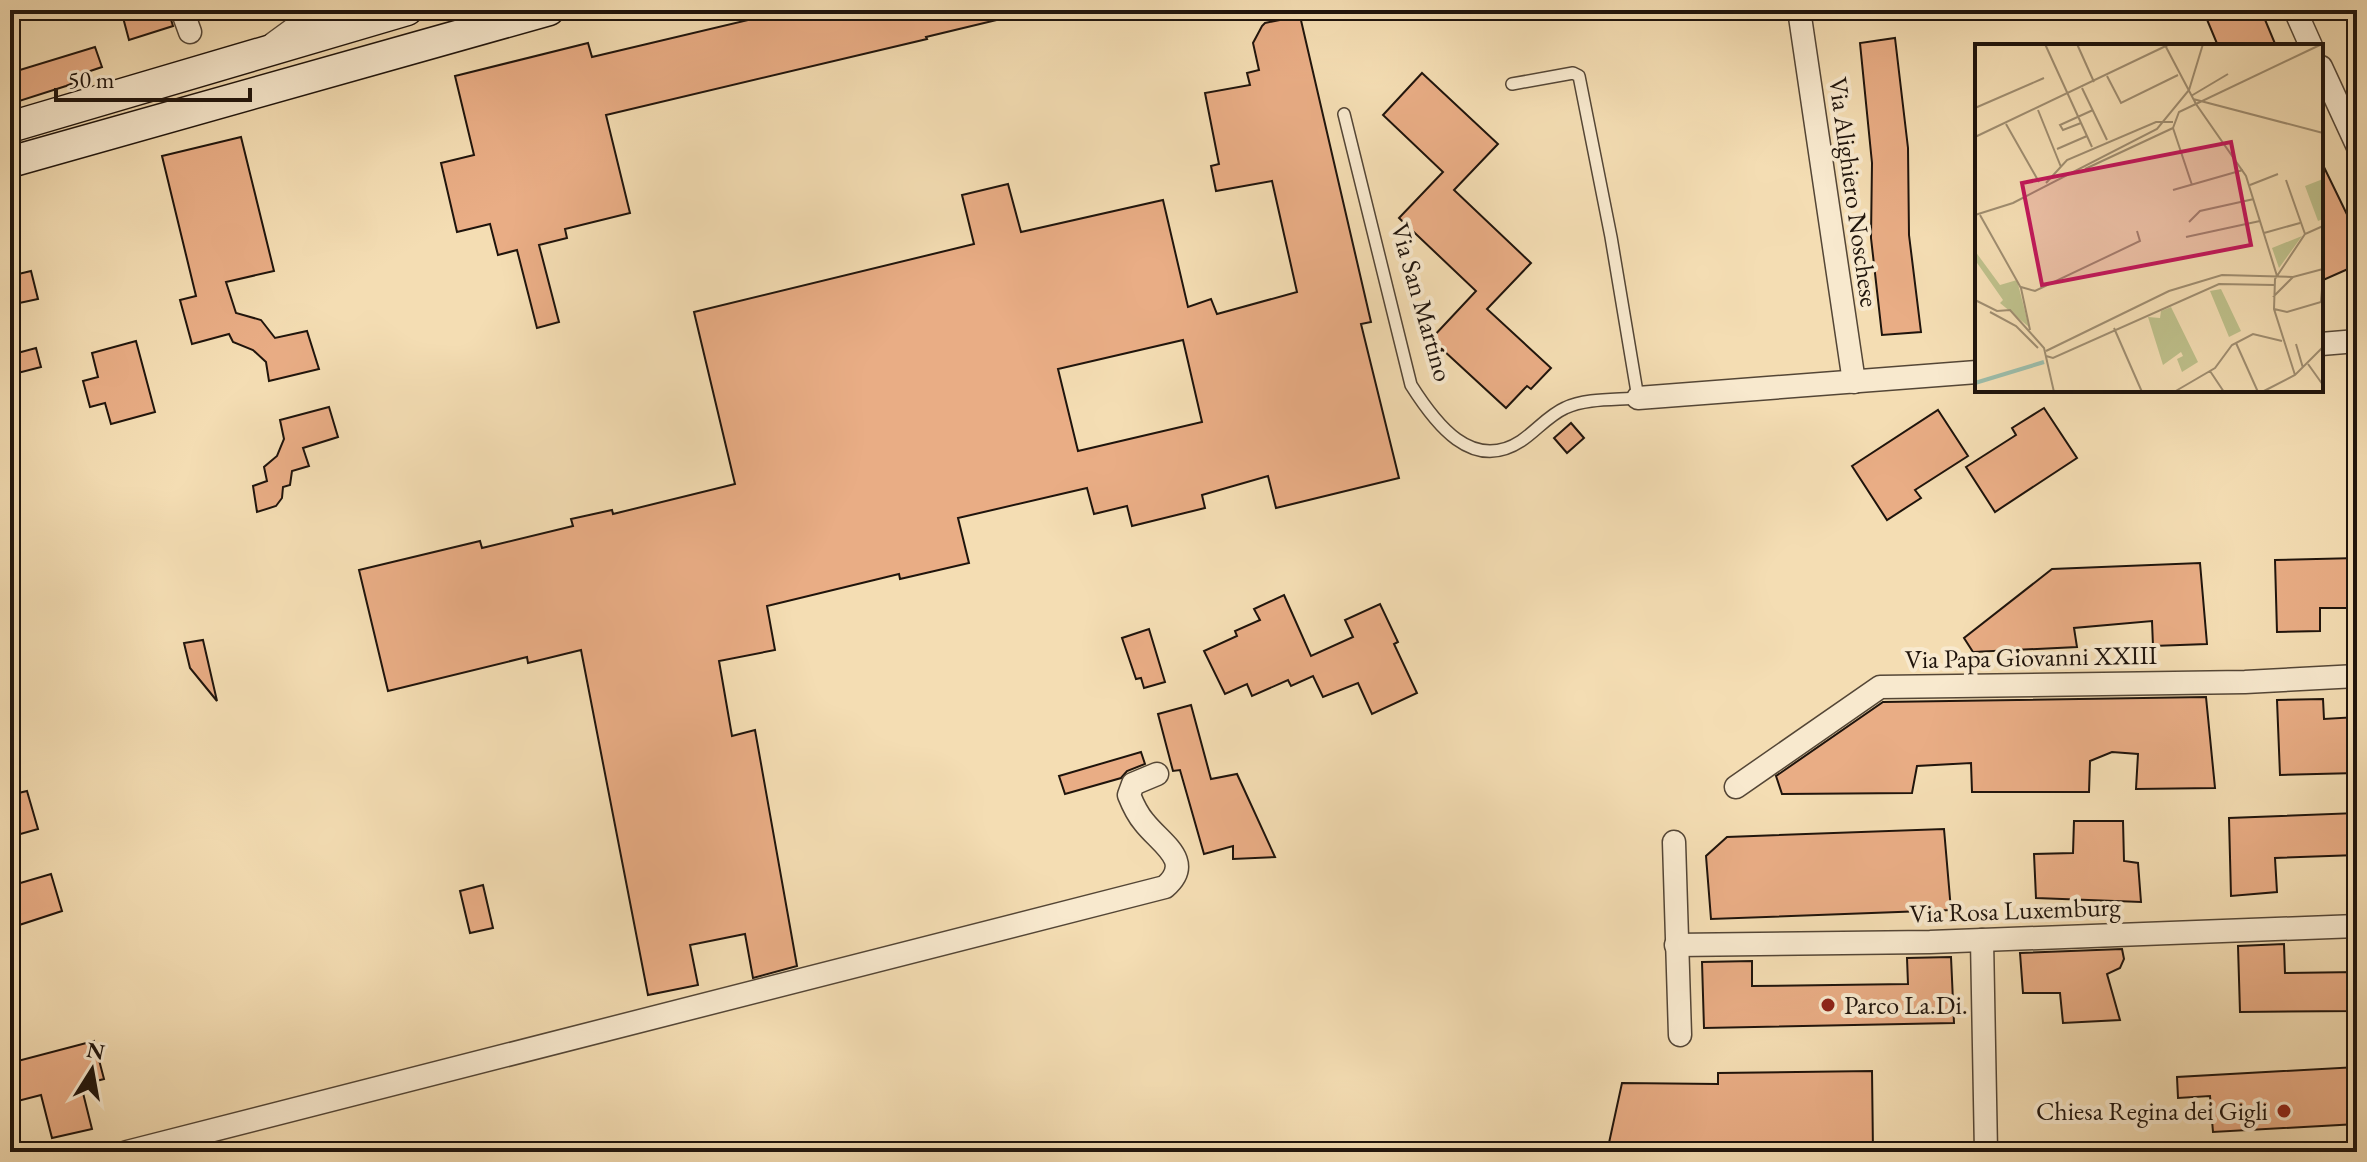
<svg xmlns="http://www.w3.org/2000/svg" width="2367" height="1162" font-family="'EB Garamond',serif">
  <style>
    .building { fill: #e9ad85; stroke: #1f140c; stroke-width: 2; fill-rule: evenodd }
    .lines { fill: none; stroke-linecap: round; stroke-linejoin: round }
    .lane-casing { stroke: #544636; stroke-width: 14 }
    .street-casing { stroke: #544636; stroke-width: 25 }
    .secondary-casing { stroke: #1f140c; stroke-width: 33 }
    .lane { stroke: #f8e9ce; stroke-width: 11 }
    .street { stroke: #f8e9ce; stroke-width: 22 }
    .secondary { stroke: #f8e9ce; stroke-width: 30 }
    .poi-dot { fill: #8f2418; stroke: #f8e9ce; stroke-width: 3 }
    .labels { text-anchor: middle; stroke-width: 8; stroke-linejoin: round; paint-order: stroke }
    .street-label { font-size: 26px; fill: #1f140c; stroke: #f8e9ce }
    .poi-label { font-size: 26px; fill: #1f140c; stroke: #f8e9ce; text-anchor: start }
    .inset-river { fill: none; stroke: #9cbca9; stroke-width: 4 }
    .inset-road { fill: none; stroke: #9f8d70; stroke-width: 2 }
    .view { fill: #c2185b; fill-opacity: 0.15; stroke: #c2185b; stroke-width: 4 }
    .inset-edge { fill: none; stroke: #1f140c; stroke-width: 4 }
  </style>
  <rect width="100%" height="100%" fill="#f4ddb3"/>
  <filter id="stains"><feTurbulence type="fractalNoise" baseFrequency=".0025" numOctaves="4"/><feColorMatrix values="0 0 0 0 .2 0 0 0 0 .09 0 0 0 0 .02 0 0 0 .5 -.17"/></filter>
  <radialGradient id="worn" r=".72"><stop offset=".6" stop-color="#630" stop-opacity="0"/><stop offset="1" stop-color="#630" stop-opacity=".3"/></radialGradient>
  <g class="building">
    <polygon points="121,10 168,10 173,26 129,40"/>
    <polygon points="790,10 1004,10 1005,18 926,37 927,39 606,115 630,213 565,229 567,238 539,245 559,322 537,328 517,250 498,255 490,224 457,232 441,163 474,155 455,76 588,43 592,57"/>
    <polygon points="2203,10 2261,10 2276,46 2218,46"/>
    <path d="M1300 16 1371 322 1361 324 1399 478 1276 508 1268 476 1202 495 1205 508 1132 526 1127 506 1094 514 1087 488 958 518 969 563 900 579 899 574 767 606 775 650 719 661 732 736 755 730 797 966 753 978 745 934 690 945 698 985 648 995 581 650 528 663 527 657 388 691 359 570 480 541 482 548 573 526 571 519 612 510 613 514 735 484 694 312 974 244 962 195 1008 184 1021 232 1163 200 1188 307 1211 299 1217 314 1297 292 1272 181 1216 191 1211 166 1219 164 1205 93 1250 85 1247 73 1259 70 1253 43 1262 26 1265 23ZM1183 340 1202 422 1078 451 1058 369Z"/>
    <polygon points="1895,38 1908,148 1909,235 1921,332 1882,335 1871,238 1872,163 1860,43"/>
    <polygon points="95,47 102,67 81,74 83,79 66,86 10,104 10,73"/>
    <polygon points="1422,73 1498,144 1454,190 1531,263 1487,309 1551,368 1531,389 1527,386 1506,408 1431,339 1476,291 1399,218 1443,172 1383,115"/>
    <polygon points="241,137 274,271 226,282 236,313 261,320 275,338 307,331 319,369 269,381 266,362 253,350 233,342 229,334 192,344 180,300 196,296 162,156"/>
    <polygon points="2321,161 2357,235 2357,265 2321,281"/>
    <polygon points="31,271 38,299 10,305 10,276"/>
    <polygon points="136,341 155,412 111,424 105,403 90,407 83,381 98,377 92,353"/>
    <polygon points="36,348 41,367 10,375 10,355"/>
    <polygon points="329,407 338,437 303,448 309,466 292,471 290,485 283,487 282,498 276,506 257,512 253,486 267,481 264,467 277,456 284,439 280,420"/>
    <polygon points="2044,408 2077,458 1995,512 1966,467 2016,435 2012,428"/>
    <polygon points="1938,410 1968,456 1915,490 1921,498 1887,520 1852,466"/>
    <polygon points="1571,423 1584,438 1567,453 1554,438"/>
    <polygon points="2357,558 2357,608 2320,608 2320,631 2277,632 2275,560"/>
    <polygon points="2200,563 2207,644 2153,646 2152,621 2074,628 2077,647 1973,652 1964,638 2052,569"/>
    <polygon points="1284,595 1311,656 1353,637 1345,620 1380,604 1398,642 1394,644 1417,693 1372,714 1358,683 1323,697 1313,676 1291,686 1288,680 1252,696 1247,684 1225,694 1204,651 1237,636 1235,631 1260,620 1254,609"/>
    <polygon points="1149,629 1165,682 1144,688 1141,678 1136,679 1122,638"/>
    <polygon points="203,640 217,701 190,668 184,643"/>
    <polygon points="2206,697 2215,788 2136,789 2138,754 2112,752 2090,761 2089,792 1972,792 1971,763 1917,766 1912,793 1782,794 1776,776 1883,702"/>
    <polygon points="2323,699 2324,719 2357,717 2357,773 2280,775 2277,700"/>
    <polygon points="1191,705 1211,779 1237,774 1275,857 1233,859 1233,846 1204,854 1180,770 1173,771 1158,714"/>
    <polygon points="1141,752 1145,764 1127,771 1121,778 1065,794 1059,776"/>
    <polygon points="27,791 38,829 10,837 10,795"/>
    <polygon points="2357,813 2357,855 2275,858 2277,892 2231,896 2229,818"/>
    <polygon points="2074,821 2123,821 2124,861 2138,863 2141,902 2036,898 2034,854 2073,853"/>
    <polygon points="1944,829 1951,910 1711,919 1706,856 1727,837"/>
    <polygon points="51,874 62,911 10,928 10,886"/>
    <polygon points="483,885 493,928 470,933 460,891"/>
    <polygon points="2284,944 2285,973 2357,972 2357,1011 2240,1012 2238,946"/>
    <polygon points="2122,949 2124,959 2120,968 2107,974 2120,1020 2063,1023 2060,993 2023,993 2020,953"/>
    <polygon points="1951,957 1954,1023 1704,1028 1702,962 1752,961 1752,986 1908,984 1907,958"/>
    <polygon points="94,1041 104,1079 81,1085 92,1129 52,1138 41,1095 10,1103 10,1063"/>
    <polygon points="2357,1067 2357,1124 2213,1132 2210,1096 2178,1098 2177,1077"/>
    <polygon points="1872,1071 1873,1152 1607,1152 1622,1083 1718,1084 1718,1073"/>
  </g>
  <g class="lines">
    <defs>
      <path id="lane" d="M1344 114 1411 385C1435 423 1472 473 1521 441 1536 431 1549 415 1565 408 1586 398 1616 400 1638 398L1611 237 1579 76 1573 73 1512 84"/>
      <g id="street">
        <polyline points="182,10 190,32"/>
        <polyline points="1799,10 1854,382"/>
        <polyline points="2295,10 2311,46"/>
        <polyline points="273,44 310,17 334,10"/>
        <polyline points="2321,67 2357,145"/>
        <polyline points="2321,344 2357,341"/>
        <polyline points="1638,398 1977,372"/>
        <polyline points="1736,787 1880,687 2245,682 2357,676"/>
        <polyline points="1674,842 1680,1035"/>
        <polyline points="1982,940 1986,1152"/>
        <polyline points="1676,945 1930,942 2357,926"/>
        <path d="M127 1152 1165 887C1195 861 1161 844 1144 822 1137 814 1133 805 1129 795L1133 784 1157 774"/>
      </g>
      <g id="secondary">
        <polyline points="10,127 407,10"/>
        <polyline points="10,162 549,10"/>
      </g>
    </defs>
    <use href="#lane" class="lane-casing"/>
    <use href="#street" class="street-casing"/>
    <use href="#secondary" class="secondary-casing"/>
    <use href="#lane" class="lane"/>
    <use href="#street" class="street"/>
    <use href="#secondary" class="secondary"/>
  </g>
  <g class="poi-dot">
    <circle cx="1828" cy="1005" r="8"/>
    <circle cx="2284" cy="1111" r="8"/>
  </g>
  <g class="labels">
    <g class="street-label">
      <text transform="translate(1854 192) rotate(82)" y="9">Via Alighiero Noschese</text>
      <text transform="translate(1422 302) rotate(74)" y="9">Via San Martino</text>
      <text transform="translate(2031 657) rotate(-1)" y="9">Via Papa Giovanni XXIII</text>
      <text transform="translate(2015 910) rotate(-2)" y="9">Via Rosa Luxemburg</text>
    </g>
    <g class="poi-label">
      <text x="1844" y="1014">Parco La.Di.</text>
      <text x="2268" y="1120" text-anchor="end">Chiesa Regina dei Gigli</text>
    </g>
  </g>
  <g transform="translate(1975 44)">
    <rect width="348" height="348" fill="#f4ddb3"/>
    <path d="M348 135V175L343 177 330 142ZM327 192 304 224 297 204ZM0 207 25 241 42 236 54 283 25 259 28 256 0 216ZM246 245 266 287 254 293 235 247ZM196 263 223 318 207 328 202 315 208 312 206 308 188 321 173 273 185 274 186 267Z" fill="#bec08b"/>
    <path class="inset-river" d="M0 339 69 318"/>
    <path class="inset-road" d="M70 0 117 103M102 0 119 38M191 3 221 60 271 132 302 232M132 32 146 59 203 31M107 44 132 96M216 52 253 30M218 55 348 89M0 64 69 34M63 66 86 123M106 79 88 86 85 81 118 66M31 80 64 138M198 84 204 68 347 0M198 84 217 141M0 93 195 0M82 105 112 92M110 125 198 84M311 136 330 190M71 139 92 116 181 78H198M275 141 303 130M198 146 268 126M0 171 38 159 182 85 214 46 228 0M5 171 46 244 55 286M214 178 225 167 279 155M289 189 325 179M211 193 285 177M46 243 60 247 165 197 162 187M298 253 318 233M0 256 22 267 35 266 69 304 79 348M299 265 312 268 346 258 347 245M15 268 41 282 63 304M139 284 167 348M261 299 283 348M321 300 328 324M71 307 194 247 247 231 318 233 348 225M71 312 78 314 244 240 299 241M333 320 348 341M235 327 249 348M320 331 299 265 300 235 330 190 348 182M199 348 240 324 257 301 278 290 307 297M287 348 320 331 348 303"/>
    <path class="view" d="M256 98 276 201 67 241 47 139Z"/>
    <rect width="348" height="348" class="inset-edge"/>
  </g>
  <rect width="2367" height="1162" fill="none" stroke="#f4ddb3" stroke-width="40"/>
  <rect x="12" y="12" width="2343" height="1138" fill="none" stroke="#1f140c" stroke-width="4"/>
  <rect x="20" y="20" width="2327" height="1122" fill="none" stroke="#1f140c" stroke-width="2"/>
  <g transform="translate(92 1070) rotate(11)" stroke="#f8e9ce" stroke-width="6" paint-order="stroke">
  <path d="M0-6L14 30L0 20L-14 30Z" fill="#1f140c"/>
  <text y="-12" font-size="22" font-weight="bold" text-anchor="middle" fill="#1f140c">N</text>
  </g>
  <path d="M56 88v12h194v-12" fill="none" stroke="#1f140c" stroke-width="4"/>
  <text x="68" y="88" font-size="24" fill="#1f140c" stroke="#f8e9ce" stroke-width="6" paint-order="stroke">50 m</text>
  <rect width="100%" height="100%" filter="url(#stains)"/>
  <rect width="100%" height="100%" fill="url(#worn)"/>
</svg>
